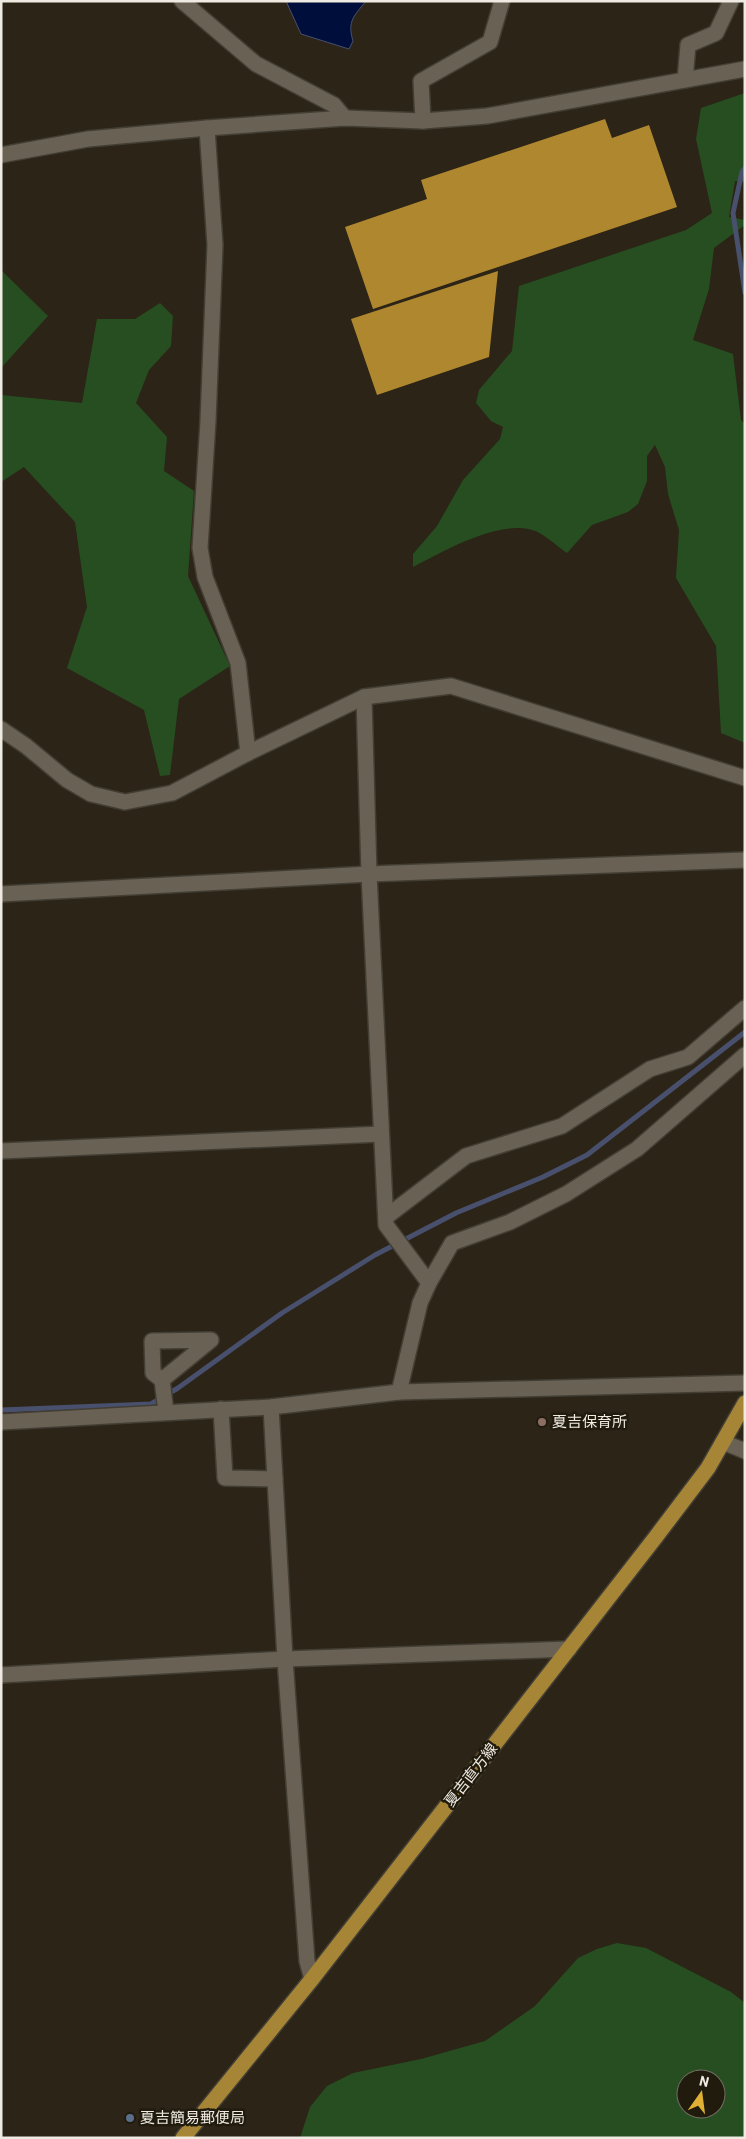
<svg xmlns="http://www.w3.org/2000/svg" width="746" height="2139" font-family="Barlow,'Noto Sans JP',sans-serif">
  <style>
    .green { fill: #274e20; fill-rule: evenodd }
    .water { fill: #000e3b; stroke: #48506d }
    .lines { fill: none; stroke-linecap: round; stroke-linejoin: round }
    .stream { stroke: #48506d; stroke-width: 5 }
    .building { fill: #af872f }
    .minor-casing { stroke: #433e34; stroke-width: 18 }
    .major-casing { stroke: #433e34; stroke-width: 18 }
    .minor { stroke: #696153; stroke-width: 15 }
    .major { stroke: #a68636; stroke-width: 15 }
    .education-dot { fill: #8d6e63; stroke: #211b0e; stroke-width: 2 }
    .service-dot { fill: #5c6f8a; stroke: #211b0e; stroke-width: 2 }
    .labels { text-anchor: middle; stroke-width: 5; stroke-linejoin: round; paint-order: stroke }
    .poi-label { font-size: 15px; fill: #efebe2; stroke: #211b0e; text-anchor: start }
    .street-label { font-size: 15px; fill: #efebe2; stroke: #211b0e }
  </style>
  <rect width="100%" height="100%" fill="#2b2417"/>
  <g class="green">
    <path d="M745 93V182L735 181 729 217 745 220V225L714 248 709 289 693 340 733 354 741 420 745 424V743L721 733 716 646 676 578 679 530 668 494 665 467 655 445 647 456V481L638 504 628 512 592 525 567 553C558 547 542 532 532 530 497 520 444 551 413 567V554L437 526 463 480 500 439 503 427 491 421 476 403 479 390 512 351 519 286 686 230 712 213 696 139 701 108Z"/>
    <polygon points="1,270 48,316 1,368"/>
    <polygon points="160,303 173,316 171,346 149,370 136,403 167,437 164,471 194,491 188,576 230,666 179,699 170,775 160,776 144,710 67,668 87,607 75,522 24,467 1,482 1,395 82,403 97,319 135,319"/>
    <path d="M617 1943 646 1948 731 1992 745 2003V2138H300L310 2107 327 2086 353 2073 421 2059 485 2041 535 2006 578 1958 597 1949ZM686 2079H716V2109H686Z"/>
  </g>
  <path class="water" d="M286 1H366C354 16 347 21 353 41L349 49 301 34Z"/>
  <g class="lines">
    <g class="stream">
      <polyline points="745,168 742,172 733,213 745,293"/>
      <polyline points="1,1410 151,1404 178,1388 282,1313 375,1255 456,1213 543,1177 587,1155 745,1032"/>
    </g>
  </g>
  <g class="building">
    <polygon points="605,119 612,138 649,125 677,207 373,309 345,227 427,199 421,180"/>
    <polygon points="498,271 489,357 377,395 351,319"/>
  </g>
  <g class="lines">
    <defs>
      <g id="minor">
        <polyline points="182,1 256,64 334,105 345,118"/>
        <polyline points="685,80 688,45 716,33 731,1"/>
        <polyline points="423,121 421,81 490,42 502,1"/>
        <polyline points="207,128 215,245 208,421 200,548 205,577 238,663 248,753"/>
        <polyline points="1,155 88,139 207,128 345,118 423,121 487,116 745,69"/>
        <polyline points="364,697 369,874 386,1225 429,1283"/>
        <polyline points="1,729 26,746 67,780 91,794 125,802 172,793 248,753 364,697 451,686 745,778"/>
        <polyline points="1,894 369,874 745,860"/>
        <polyline points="1,1151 381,1134"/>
        <polyline points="386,1217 466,1156 562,1126 650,1069 688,1057 745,1008"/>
        <polyline points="162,1380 211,1340 152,1341 153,1373 162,1380 166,1412"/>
        <polyline points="399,1392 420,1303 429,1283 452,1243 510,1222 566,1194 637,1149 745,1055"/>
        <polyline points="271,1407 285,1659 307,1961 312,1979"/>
        <polyline points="221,1409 225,1478 275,1479"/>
        <polyline points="1,1422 271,1407 399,1392 745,1383"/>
        <polyline points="723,1442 745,1451"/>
        <polyline points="1,1675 285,1659 569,1649"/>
      </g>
      <polyline id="major" points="183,2138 312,1979 655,1538 708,1468 745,1403"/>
    </defs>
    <use href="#minor" class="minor-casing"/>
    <use href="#major" class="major-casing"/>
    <use href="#minor" class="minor"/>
    <use href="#major" class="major"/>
  </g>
  <circle class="education-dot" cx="542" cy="1422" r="5"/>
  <circle class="service-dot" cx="130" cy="2118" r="5"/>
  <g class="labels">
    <g class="poi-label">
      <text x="552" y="1427">夏吉保育所</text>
      <text x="140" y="2123">夏吉簡易郵便局</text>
    </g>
    <g class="street-label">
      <text transform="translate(471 1775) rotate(-52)" y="5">夏吉直方線</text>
    </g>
  </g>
  <rect width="746" height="2139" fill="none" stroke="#efebe2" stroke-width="5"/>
  <g transform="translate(701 2094) rotate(14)"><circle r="24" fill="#211b0e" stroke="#736e63"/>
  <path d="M0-4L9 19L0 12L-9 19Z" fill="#e0b034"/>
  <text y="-8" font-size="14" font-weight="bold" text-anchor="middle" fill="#efebe2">N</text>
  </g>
</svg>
